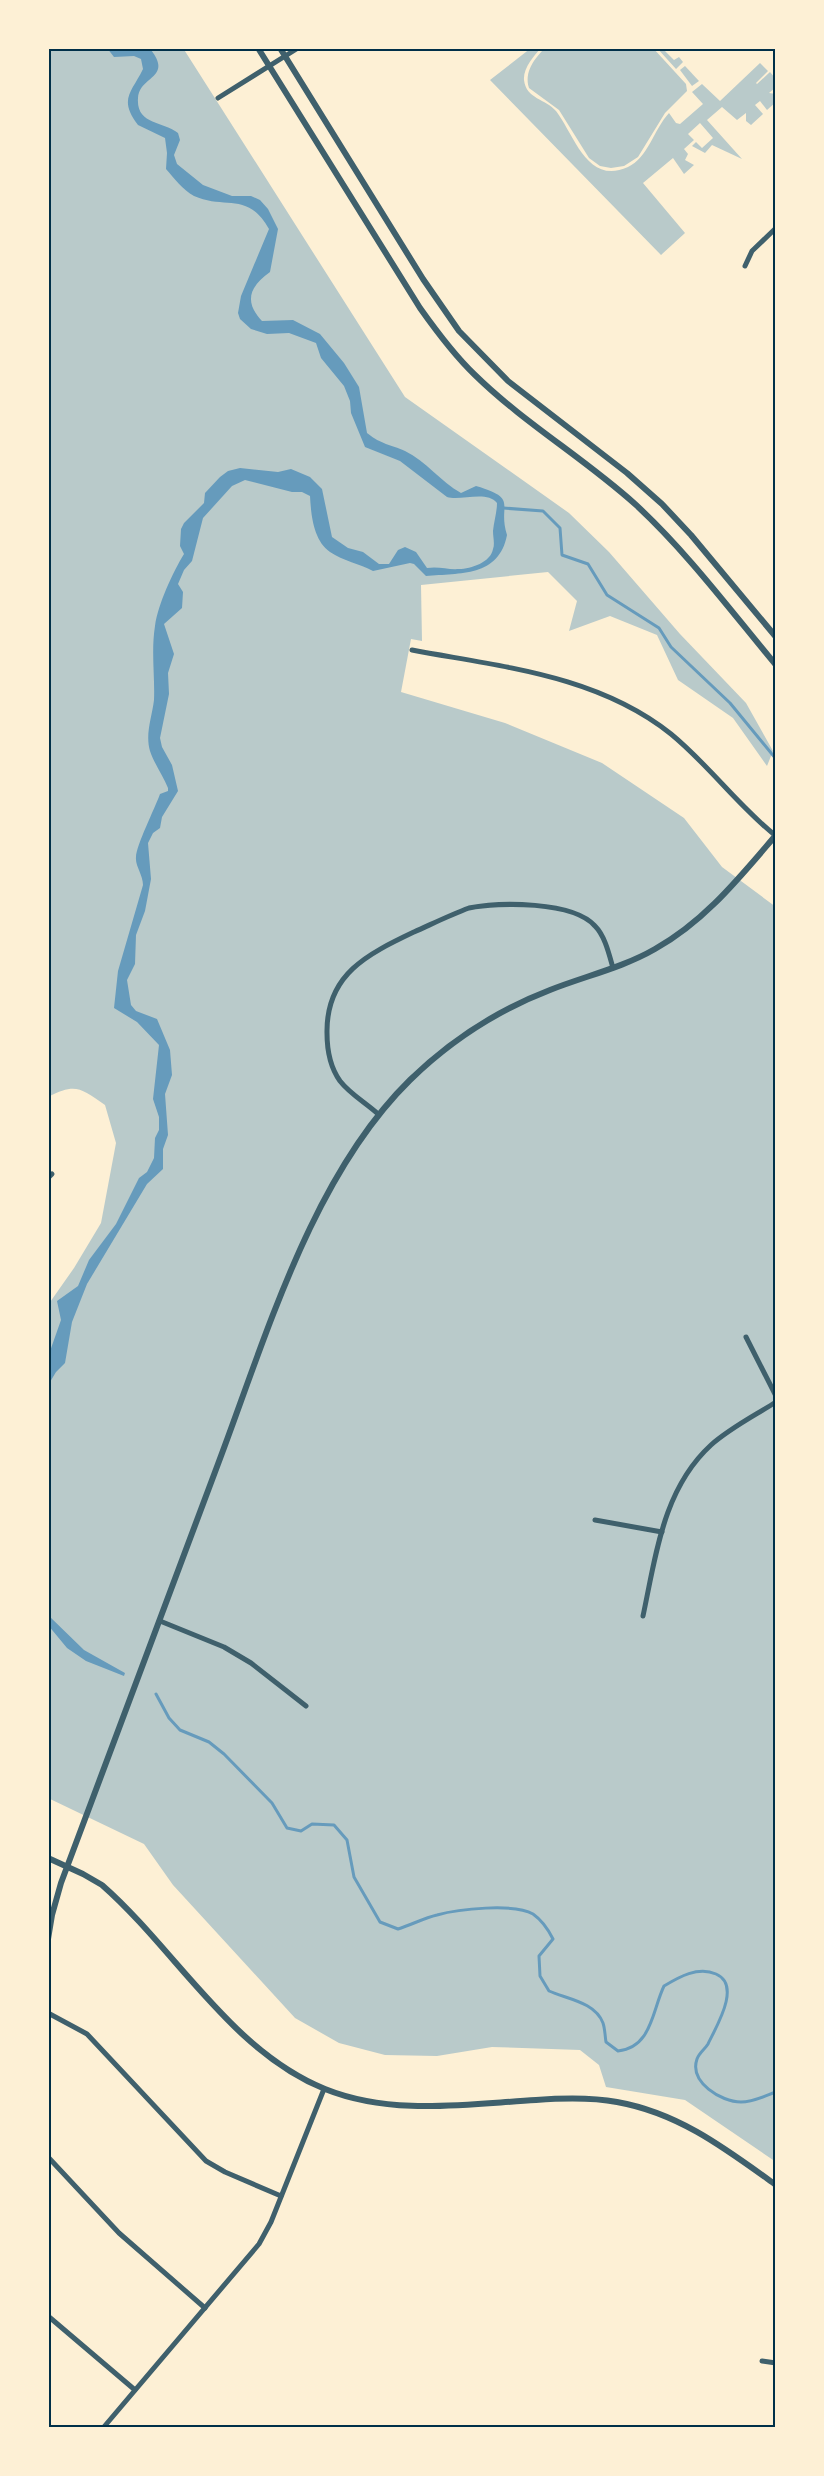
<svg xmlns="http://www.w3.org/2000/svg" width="824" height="2476" font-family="'DM Sans',sans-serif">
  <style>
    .green { fill: #b9caca }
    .water { fill: #669bbc }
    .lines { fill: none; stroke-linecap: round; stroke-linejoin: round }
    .stream { stroke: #669bbc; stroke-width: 3 }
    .minor { stroke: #3f606c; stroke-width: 5 }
    .tertiary { stroke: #3f606c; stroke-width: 6 }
    .neatline { fill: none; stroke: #003049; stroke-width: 2 }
  </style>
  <rect width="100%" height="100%" fill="#fdf0d5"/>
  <g class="green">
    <path d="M48 48H183L405 397 569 513 609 552 680 634 746 703 773 751 767 766 733 718 678 680 657 635 610 616 569 631 577 601 548 572 421 585 422 641 411 639 401 692 505 723 602 763 684 818 722 867 776 907V2162L685 2100 606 2087 599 2065 580 2050 492 2047 437 2056 385 2055 339 2043 295 2018 173 1885 144 1844 48 1798V1305L74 1268 101 1223 116 1143 105 1105C80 1088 76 1083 48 1097Z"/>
    <path d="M531 48H541C534 56 523 68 524 80 526 99 546 99 556 111 574 134 587 186 628 167 648 158 654 129 669 113L676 123 680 124 703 104 692 92 702 84 720 101 760 63 768 71 756 83 757 84 770 72 776 79V87L769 93 776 94V102L767 110 760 101 755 105 763 114 751 125 746 121V113L737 120 722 107 707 120 742 159 712 145 705 153 692 146 696 142 702 148 713 138 700 123 688 134 694 140 684 149 688 154 685 160 694 165 684 174 673 158 643 183 685 233 661 255 490 80Z"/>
    <path d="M545 48H653L686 84 687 91 665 113 638 157 624 166 611 168 600 166 589 158 559 110 529 88C524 72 534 59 545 48Z"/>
    <polygon points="657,48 668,48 665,51 674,60 679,57 683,62 676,69"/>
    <polygon points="685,66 699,81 692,86 680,70"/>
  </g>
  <g class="water">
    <path d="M107 48 151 50C173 78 139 76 138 98 136 125 163 121 178 133L180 140 174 155 177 164 203 185 232 196H251L260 200 268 209 278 229 270 272C249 287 244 302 262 321L293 320 320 334 344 363 359 387 367 433C382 445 390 444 405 451 426 461 441 482 461 493L476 486C520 499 497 504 507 535 499 577 460 573 426 576L414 564 410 563 373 571C360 564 343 561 330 552 313 540 311 514 310 496L302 492H292L245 480 232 486 203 518 192 561 184 570 178 584 183 592 182 608 164 624 174 654 168 673 169 694 160 738 162 747 172 765 178 791 162 817 160 828 153 833 148 843 151 879 145 911 136 935 135 964 127 980 131 1005 136 1011 157 1019 170 1050 172 1075 165 1094 168 1135 163 1149V1169L147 1184 87 1284 72 1322 65 1363 56 1372 50 1382 48 1393 49 1354 61 1320 57 1301 78 1286 89 1260 116 1224 139 1178 147 1172 154 1158 155 1138 159 1130V1117L153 1099 159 1045 137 1022 114 1008 118 971 143 885C143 875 135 866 136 857 136 846 155 808 160 794L168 791V788C163 776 154 763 150 751 145 734 152 717 154 700 155 676 151 651 155 626 158 604 173 572 184 554L180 546 181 529 184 523 204 503 205 493 220 477 228 471 240 468 278 472 291 469 310 477 322 489 332 537 348 548 363 552 379 564H389L398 550 405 547 416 552 427 568C439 566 448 570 459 569 471 569 491 562 493 549 495 544 493 537 493 531 494 521 497 512 497 503 487 490 461 501 447 497L400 461 365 447 351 413 350 401 344 386 321 358 316 343 289 333 267 334 251 329 240 319 238 313 241 296 269 229C248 191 225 210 194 196 183 190 174 178 166 169L167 153 165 138 138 125C118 99 132 92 143 69L141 59 134 56 114 57Z"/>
    <polygon points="48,1615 84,1650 125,1673 124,1676 86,1661 67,1648 48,1625"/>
  </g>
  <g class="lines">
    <g class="stream">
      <polyline points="503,508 543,511 560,528 562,555 588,564 607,595 659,628 671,647 730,703 776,759"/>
      <path d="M156 1694 169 1718 180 1730 209 1742 224 1754 272 1803 287 1828 301 1831 312 1824 334 1825 347 1840 354 1877 380 1922 398 1929C411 1925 424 1918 437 1915 458 1909 514 1903 533 1914 543 1921 548 1929 553 1939L539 1956 540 1976 549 1991C567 1999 595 2002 603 2023 605 2029 605 2036 606 2042L618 2051C652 2047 652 2011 664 1986 679 1977 698 1966 716 1974 742 1985 716 2027 708 2044 705 2049 699 2053 697 2059 689 2082 721 2102 741 2102 753 2102 765 2096 776 2092"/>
    </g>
    <g class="minor">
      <polyline points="218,98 298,48"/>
      <polyline points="745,266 752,251 776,228"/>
      <path d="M412 650C502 667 597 675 671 734 709 765 738 806 776 836"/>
      <path d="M378 1114C366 1103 350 1094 340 1081 330 1067 327 1050 327 1033 326 974 368 954 414 932 432 924 450 915 469 908 499 902 573 901 595 926 605 936 609 954 613 968"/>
      <polyline points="48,1178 52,1174"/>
      <polyline points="746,1337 776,1396"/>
      <polyline points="595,1520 662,1532"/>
      <path d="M643 1616C656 1555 663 1489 711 1445 730 1428 754 1416 776 1402"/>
      <polyline points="160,1621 224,1647 251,1663 306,1706"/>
      <polyline points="48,2013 87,2034 206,2161 225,2172 281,2196"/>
      <polyline points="48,2157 119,2233 205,2308"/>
      <polyline points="48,2316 135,2390"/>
      <polyline points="762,2361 776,2363"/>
      <polyline points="103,2428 259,2244 271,2222 324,2089"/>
    </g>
    <g class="tertiary">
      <path d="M258 48 420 308C437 332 454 355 475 375 524 423 584 458 635 504 687 552 731 611 776 665"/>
      <polyline points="280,48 423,279 459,331 508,381 627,473 662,504 691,535 776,637"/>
      <path d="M48 1858 83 1874 102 1885C176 1950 231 2051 325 2089 392 2116 466 2104 536 2100 563 2098 590 2097 617 2102 679 2113 726 2149 776 2185"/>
      <path d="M48 1939 52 1915 61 1883C114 1744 166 1604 218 1464 266 1337 312 1176 410 1080 450 1041 498 1010 550 990 585 976 622 968 655 949 705 921 739 878 776 835"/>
    </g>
  </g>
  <rect width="824" height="2476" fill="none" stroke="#fdf0d5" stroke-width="99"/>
  <rect x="50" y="50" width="724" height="2376" class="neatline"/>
</svg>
